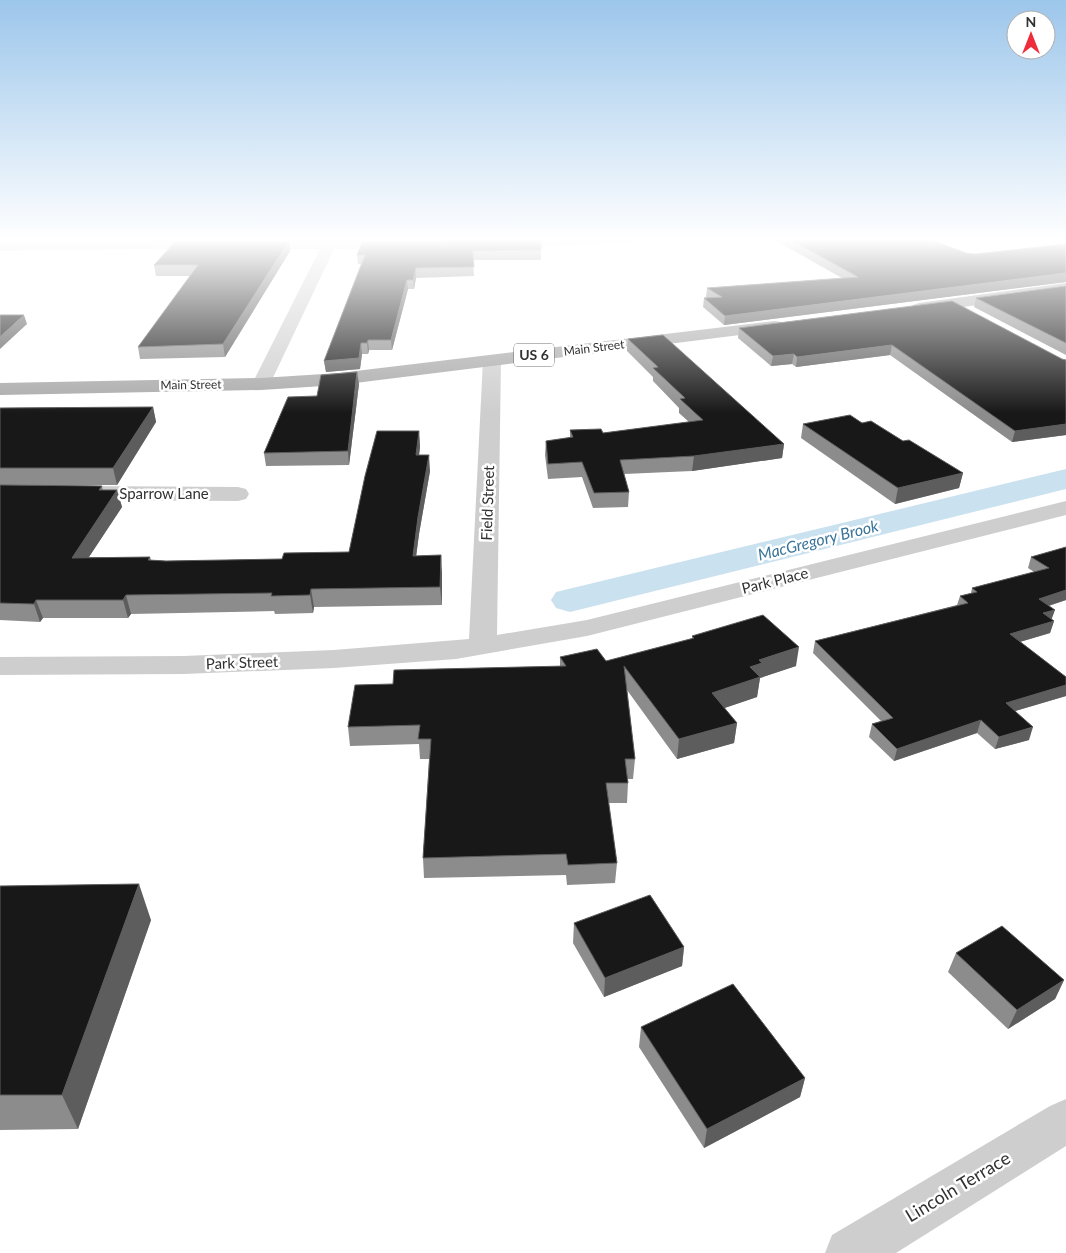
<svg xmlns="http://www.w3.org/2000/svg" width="1066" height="1253" font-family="Lato,sans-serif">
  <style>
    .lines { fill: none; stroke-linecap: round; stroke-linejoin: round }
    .canal { fill: #cae1ef; fill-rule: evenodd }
    .minor { fill: #cecece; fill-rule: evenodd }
    .primary { fill: #a9a9a9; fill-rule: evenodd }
    .wall { fill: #8c8c8c }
    .shaded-wall { fill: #5d5d5d }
    .building { fill: #181818; stroke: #5d5d5d }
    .labels { text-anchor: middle; stroke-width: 5; stroke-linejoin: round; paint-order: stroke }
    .far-street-label { font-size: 12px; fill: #313131; stroke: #fff }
    .shield { fill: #fff; stroke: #6f6f6f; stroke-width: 1 }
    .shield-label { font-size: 14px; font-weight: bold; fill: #313131 }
    .street-label { font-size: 15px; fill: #313131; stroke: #fff }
    .water-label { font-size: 16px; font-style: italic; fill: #397499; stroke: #fff }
    .near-street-label { font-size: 18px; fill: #313131; stroke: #fff }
  </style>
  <rect width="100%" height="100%" fill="#fff"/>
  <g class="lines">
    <polygon class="canal" points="1066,469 1066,489 570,612 556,608 551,600 556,592"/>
    <g class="minor">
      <polygon points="325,238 339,238 338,240 398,240 405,244 398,248 334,249 270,384 268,388 261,390 254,388 252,384 320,249 251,249 244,245 251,241 324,240"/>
      <polygon points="543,238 641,238 634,242 504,248 497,244 504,240"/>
      <polygon points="208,241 213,242 215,245 213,248 0,251 0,243"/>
      <polygon points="492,355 498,356 501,360 497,635 587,620 1066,501 1066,515 587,636 456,659 334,668 184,674 0,675 0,657 184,656 334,650 469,639 483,360 486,356"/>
      <polygon points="81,486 238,487 246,489 249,494 246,499 238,501 81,500 73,498 70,493 73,488"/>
      <polygon points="1066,1099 1066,1146 896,1253 825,1253 832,1235 1050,1106"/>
    </g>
    <g class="primary">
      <polygon points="1066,283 1066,293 919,313 913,311 911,308 913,305 919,303"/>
      <polygon points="775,321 781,322 783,326 781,330 339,385 261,390 0,395 0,383 261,378 339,373"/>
    </g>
  </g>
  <g class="wall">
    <polygon points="70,238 150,238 149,239 70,240"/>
    <polygon points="187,238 299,238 298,239 188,240"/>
    <polygon points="367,238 444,238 367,239"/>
    <polygon points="771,238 926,238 966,253 976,254 1066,244 1066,282 724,325 703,307 704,298 707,298 706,297 707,288 842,278"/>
    <polygon points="541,239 541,260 473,260 474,276 416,278 414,289 408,289 392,350 369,350 368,354 362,354 360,369 326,372 324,361 361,264 358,264 357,255"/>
    <polygon points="289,241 290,251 225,357 140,359 138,347 190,276 156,276 154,265"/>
    <polygon points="1066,286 1066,355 974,307 976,298"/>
    <polygon points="739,328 1066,360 1066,435 1012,442 890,355 796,367 792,364 771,366 738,338"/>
    <polygon points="628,339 784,444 782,458 692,471 624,474 629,492 628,507 593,508 582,477 548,479 545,455 546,441 570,438 570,430 603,433 689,422 679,413 679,408 653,381 653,377 627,351"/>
    <polygon points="357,372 359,384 349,465 266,466 264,453 317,396"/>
    <polygon points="153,407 156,422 117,485 0,485 0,408"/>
    <polygon points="803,424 903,441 963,473 959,488 895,504 801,438"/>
    <polygon points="419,431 420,447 419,455 430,471 419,534 416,556 442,572 442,605 314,607 313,613 275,614 274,611 131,614 128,618 43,618 40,622 0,620 0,485 102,486 103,490 117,490 122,507 89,557 150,557 151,560 166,561 282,559 349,552"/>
    <polygon points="1066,547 1066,600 1049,606 1051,619 1054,621 1050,633 1020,642 1066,677 1066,696 1015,711 1029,740 995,749 977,733 894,761 869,737 872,724 881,721 813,653 815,641 957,605 960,596 971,593 972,588 1034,572 1028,568 1031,557"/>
    <polygon points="692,636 796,666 760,678 757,697 724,708 737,723 734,743 677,759 627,690 635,759 633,779 628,779 628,783 627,803 608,803 617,863 615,883 567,885 566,875 424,878 423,858 429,759 420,759 419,744 350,746 348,727 393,684 560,666 560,657 606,661 692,639"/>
    <polygon points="0,886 151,920 78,1129 0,1130"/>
    <polygon points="574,923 684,947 682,966 604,997 573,943"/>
    <polygon points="956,953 1064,980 1055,999 1008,1029 948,972"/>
    <polygon points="641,1027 805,1078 800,1097 704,1148 639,1047"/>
  </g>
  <g class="shaded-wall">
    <polygon points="289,241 290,251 225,357 223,344"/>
    <polygon points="416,268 416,278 414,289 413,280"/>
    <polygon points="1066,273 1066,282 724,325 725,316"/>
    <polygon points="407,280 408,289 392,350 391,340"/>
    <polygon points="24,315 27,324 0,349 0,337"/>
    <polygon points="368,340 369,350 368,354 367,343"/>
    <polygon points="361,343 362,354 360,369 326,372 324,361"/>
    <polygon points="892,345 890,355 796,367 797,357"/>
    <polygon points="794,354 792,364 771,366 773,356"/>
    <polygon points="357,372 359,384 349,465 348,451"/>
    <polygon points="153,407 156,422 117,485 113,468"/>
    <polygon points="1066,424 1066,435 1012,442 1015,431"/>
    <polygon points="419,431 420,447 417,471 416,455"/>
    <polygon points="784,444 782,458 692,471 694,456"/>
    <polygon points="429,455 430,471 419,534 414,573 413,556 418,517"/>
    <polygon points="963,473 959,488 895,504 898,488"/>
    <polygon points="117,490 122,507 77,575 72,558"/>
    <polygon points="441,555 442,572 442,605 440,587"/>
    <polygon points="311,589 314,607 313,613 310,595"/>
    <polygon points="1066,590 1066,600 1035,610 1039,599"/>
    <polygon points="126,595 131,614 128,618 123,600"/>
    <polygon points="36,600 43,618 40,622 34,604"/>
    <polygon points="1055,610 1051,621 1043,613"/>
    <polygon points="1054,621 1050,633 1006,646 1010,634"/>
    <polygon points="799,647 796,666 760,678 757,697 710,713 712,693 759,660"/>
    <polygon points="1066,685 1066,696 1002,715 1006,703"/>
    <polygon points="981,720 977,733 894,761 897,749"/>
    <polygon points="737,723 734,743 677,759 679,739"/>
    <polygon points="1033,727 1029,740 995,749 999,737"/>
    <polygon points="139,884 151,920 78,1129 62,1095"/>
    <polygon points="684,947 682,966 604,997 605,978"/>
    <polygon points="1064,980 1055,999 1008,1029 1017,1010"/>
    <polygon points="805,1078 800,1097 704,1148 707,1129"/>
  </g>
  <g class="building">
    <polygon points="787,238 926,238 966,253 976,254 1066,244 1066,273 725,316 704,298 722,297 707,288 858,277"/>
    <polygon points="541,239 541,250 473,251 474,267 416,268 413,280 407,280 391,340 368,340 367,343 361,343 359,358 324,361 365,255 357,255 362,242"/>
    <polygon points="289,241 223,344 138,347 198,265 154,265 175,242"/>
    <polygon points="1066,286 1066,343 976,298"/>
    <polygon points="952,301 1062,359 1066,360 1066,424 1015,431 892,345 797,357 794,354 773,356 739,328"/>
    <polygon points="0,315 24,315 0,337"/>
    <polygon points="663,335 784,444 694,456 620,460 629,492 594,493 582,462 548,464 546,441 573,437 570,430 601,429 603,433 703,420 680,399 685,398 653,368 658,367 628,339"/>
    <polygon points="357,372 348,451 264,453 288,397 317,396 321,375"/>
    <polygon points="153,407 113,468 0,468 0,408"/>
    <polygon points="850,415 862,423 871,421 903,441 909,440 963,473 898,488 803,424"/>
    <polygon points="377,431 419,431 416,455 429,455 418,517 413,556 441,555 440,587 311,589 310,595 271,596 272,593 126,595 123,600 36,600 34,604 0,603 0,485 102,486 99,490 117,490 72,558 150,557 148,560 166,561 282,559 284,553 349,552 365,476"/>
    <polygon points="1066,547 1066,590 1039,599 1055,610 1043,613 1054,621 1010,634 1066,677 1066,685 1006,703 1033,727 999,737 981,720 897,749 872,724 893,718 815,641 968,603 960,596 977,592 972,588 1049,568 1031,557"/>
    <polygon points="763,615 799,647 759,660 762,663 750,667 760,677 712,693 737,723 679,739 624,666 635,759 625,759 628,783 606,783 617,863 568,865 566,854 423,858 431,739 418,739 420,725 348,727 355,685 393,684 394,670 566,666 560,657 597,649 606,661 694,638 692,636"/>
    <polygon points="139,884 62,1095 0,1095 0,886"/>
    <polygon points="650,895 684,947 605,978 574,923"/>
    <polygon points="1002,926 1064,980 1017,1010 956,953"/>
    <polygon points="733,984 805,1078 707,1129 641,1027"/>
  </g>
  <linearGradient id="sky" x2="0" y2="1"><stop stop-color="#9cc6eb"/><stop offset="0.58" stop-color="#fff"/><stop offset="1" stop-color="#fff" stop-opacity="0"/></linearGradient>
  <rect width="1066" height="413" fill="url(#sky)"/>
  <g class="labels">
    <g class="far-street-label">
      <text transform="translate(594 348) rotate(-7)" y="4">Main Street</text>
      <text transform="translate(191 385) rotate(-1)" y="4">Main Street</text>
    </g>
    <rect class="shield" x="514" y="343.5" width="40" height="23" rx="4"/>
    <g class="shield-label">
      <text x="534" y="360">US 6</text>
    </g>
    <g class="street-label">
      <text x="164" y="499">Sparrow Lane</text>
      <text transform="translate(488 503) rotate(-88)" y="5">Field Street</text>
      <text transform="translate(775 581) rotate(-14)" y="5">Park Place</text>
      <text transform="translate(242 663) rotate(-2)" y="5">Park Street</text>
    </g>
    <g class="water-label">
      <text transform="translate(818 540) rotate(-14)" y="6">MacGregory Brook</text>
    </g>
    <g class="near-street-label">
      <text transform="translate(958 1187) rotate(-31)" y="6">Lincoln Terrace</text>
    </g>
  </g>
  <g transform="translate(1031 35)"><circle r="24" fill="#ffffff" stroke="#adadad"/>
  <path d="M0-4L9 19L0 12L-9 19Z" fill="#ef2c3b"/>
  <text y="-8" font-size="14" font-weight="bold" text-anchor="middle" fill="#313131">N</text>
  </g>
</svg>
